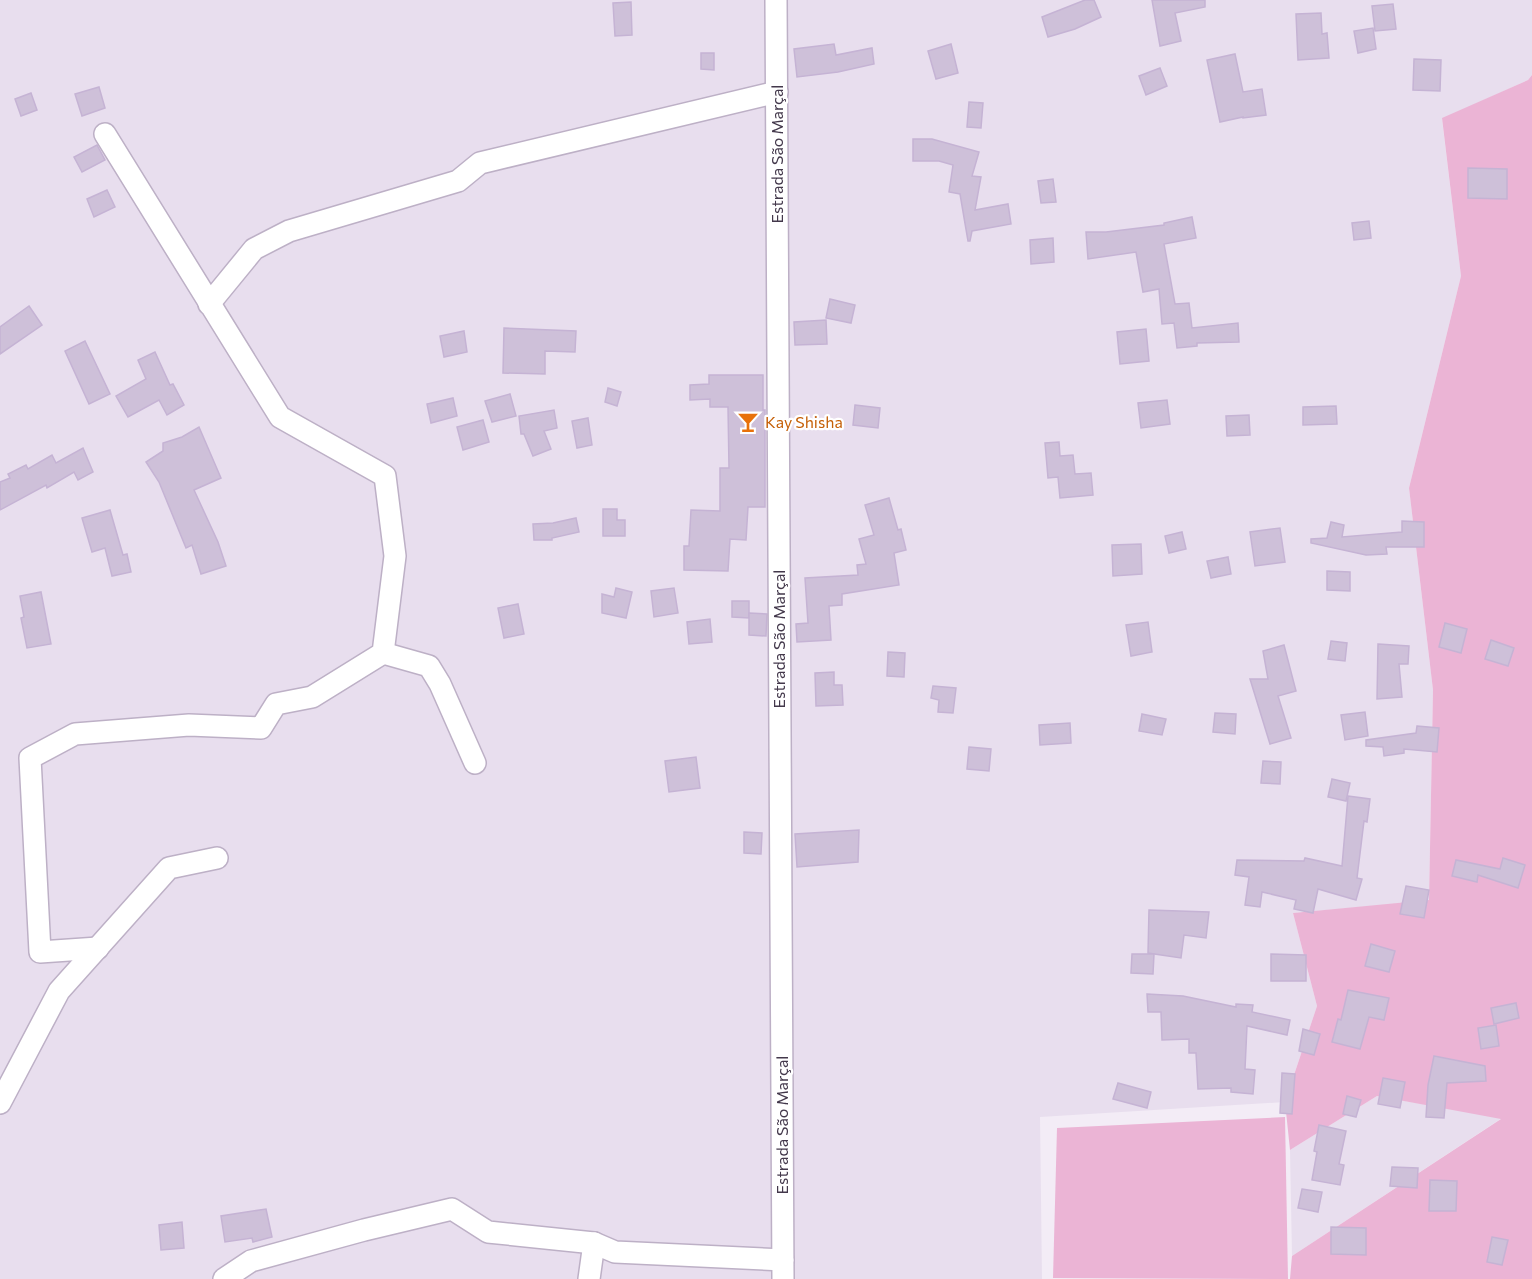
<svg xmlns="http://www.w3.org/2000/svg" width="1532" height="1279" font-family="Commissioner,sans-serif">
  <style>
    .residential { fill: #e8deee }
    .green { fill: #ebb4d5 }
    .building { fill: #cec0d9; stroke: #c5b3d4; stroke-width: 1.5 }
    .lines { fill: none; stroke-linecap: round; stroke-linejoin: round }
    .minor-casing { stroke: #bdb0c6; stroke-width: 24 }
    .minor { stroke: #fff; stroke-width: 21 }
    .labels { text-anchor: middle; stroke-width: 4.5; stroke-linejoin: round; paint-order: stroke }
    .street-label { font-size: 16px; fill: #43384b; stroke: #fff }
    .food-label { font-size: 16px; fill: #c56008; stroke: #fff; text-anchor: start }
  </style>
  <rect width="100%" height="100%" fill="#f3ecf6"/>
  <g class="residential">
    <polygon points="0,0 1532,0 1532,75 1528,80 1442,119 1461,276 1409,488 1433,690 1429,901 1293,913 1317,1006 1285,1102 1040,1117 1042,1279 0,1279"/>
    <polygon points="1377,1096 1502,1118 1292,1256 1290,1150"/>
  </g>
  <g class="green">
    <polygon points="1532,75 1532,1279 1290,1279 1292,1256 1501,1119 1377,1096 1290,1150 1285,1102 1317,1006 1293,913 1429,900 1433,690 1409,488 1461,276 1442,118 1528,80"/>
    <polygon points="1285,1117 1288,1279 1053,1278 1057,1128"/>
  </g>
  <g class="building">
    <polygon points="1085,0 1094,0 1101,17 1075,29 1048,37 1042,17"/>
    <polygon points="1152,0 1205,0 1205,7 1175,13 1181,41 1160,46"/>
    <polygon points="631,2 632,35 615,36 613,3"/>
    <polygon points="1393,4 1396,29 1375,31 1372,6"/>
    <polygon points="1321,13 1322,34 1327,33 1329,58 1298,60 1296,14"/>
    <polygon points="1373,28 1376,49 1358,53 1354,31"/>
    <polygon points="834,44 836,55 872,48 874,64 838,72 797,77 794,49"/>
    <polygon points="951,44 958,73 936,79 928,51"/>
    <polygon points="701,53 714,53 714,70 701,69"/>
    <polygon points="1235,54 1243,92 1262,89 1266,115 1243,118 1243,117 1220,122 1207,60"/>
    <polygon points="1414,59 1441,60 1440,91 1413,90"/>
    <polygon points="1160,68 1167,86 1146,95 1139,76"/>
    <polygon points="99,87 105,108 82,116 75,94"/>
    <polygon points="31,93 37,110 21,116 15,99"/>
    <polygon points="969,102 983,103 981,128 967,127"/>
    <polygon points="913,139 932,139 979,152 972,176 981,177 975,210 1008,204 1011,224 972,231 970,241 968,241 960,194 949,192 953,165 939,161 913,161"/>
    <polygon points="97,145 105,160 82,172 74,157"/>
    <polygon points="1468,168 1507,169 1507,199 1468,198"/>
    <polygon points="1053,179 1056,202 1041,203 1038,181"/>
    <polygon points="107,190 115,207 94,217 87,199"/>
    <polygon points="1192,217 1196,238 1164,244 1175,304 1189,303 1192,328 1238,323 1239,342 1197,343 1197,346 1177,348 1174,323 1162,324 1159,289 1143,292 1136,252 1088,259 1086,232 1106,232 1164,225 1164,223"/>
    <polygon points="1369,221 1371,238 1354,240 1352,223"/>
    <polygon points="1053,238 1054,262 1031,264 1030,240"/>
    <polygon points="830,299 855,305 851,323 826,318"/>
    <polygon points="29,306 42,325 0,354 0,327"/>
    <polygon points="826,320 827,344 795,345 794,322"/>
    <polygon points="504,328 576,331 575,352 545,351 545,374 503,373"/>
    <polygon points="1146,329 1149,361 1120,364 1117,332"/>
    <polygon points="464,331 467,352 444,357 440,336"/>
    <polygon points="85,341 110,394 89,404 65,351"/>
    <polygon points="155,352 170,385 173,384 184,405 167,415 159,400 128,417 116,396 146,379 138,360"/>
    <polygon points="709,375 763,375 763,410 765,410 765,507 748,507 746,540 730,539 728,571 684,570 684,546 689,546 691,510 720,511 720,468 729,468 728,407 710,407 710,399 690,400 690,385 709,384"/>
    <polygon points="608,388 621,392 617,406 605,402"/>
    <polygon points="510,394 516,416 492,422 485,401"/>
    <polygon points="453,398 457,416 431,423 427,404"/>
    <polygon points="1167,400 1170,424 1141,428 1138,403"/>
    <polygon points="855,405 880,408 878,428 853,425"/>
    <polygon points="1336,406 1337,424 1303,425 1303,407"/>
    <polygon points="554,410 557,428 544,431 551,449 533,456 524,434 521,434 519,416"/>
    <polygon points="1249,415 1250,435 1227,436 1226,416"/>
    <polygon points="588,418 592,445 577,448 572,421"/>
    <polygon points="483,420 489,442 463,450 457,427"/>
    <polygon points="199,427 221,478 194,490 218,542 226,566 201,574 192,545 186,548 159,482 146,462 163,451 163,443 182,437"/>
    <polygon points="1059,442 1060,456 1073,455 1075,474 1091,473 1093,495 1060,498 1058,477 1048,478 1045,443"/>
    <polygon points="83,448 93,472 78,480 74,472 47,488 46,485 0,510 0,482 10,478 8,474 26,465 28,469 52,455 56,463"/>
    <polygon points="889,498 898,530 901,529 906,550 894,553 899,585 842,594 842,605 829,606 831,640 797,642 796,624 808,623 805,578 858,575 857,565 866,564 859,539 874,535 865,505"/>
    <polygon points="603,509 617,509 617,520 625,520 625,536 603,536"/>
    <polygon points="110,510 123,555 127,554 131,572 112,576 105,548 92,552 82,518"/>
    <polygon points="576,518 579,532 552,538 552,540 534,540 533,524 553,523"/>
    <polygon points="1402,521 1424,522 1424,547 1386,547 1387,554 1366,555 1311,543 1311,539 1327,538 1331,522 1344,525 1342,537 1402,532"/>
    <polygon points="1280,528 1285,562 1255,566 1250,532"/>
    <polygon points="1182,532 1186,549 1169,553 1165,536"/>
    <polygon points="1141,544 1142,574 1113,576 1112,545"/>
    <polygon points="1228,557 1231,574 1211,578 1207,561"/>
    <polygon points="1327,571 1350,572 1350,591 1327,590"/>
    <polygon points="616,588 632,592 626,618 602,613 602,594 614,597"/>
    <polygon points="674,588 678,613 654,617 651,591"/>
    <polygon points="41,592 51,644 27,648 21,618 24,617 20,596"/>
    <polygon points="732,601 749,601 749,618 732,617"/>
    <polygon points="518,604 524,634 504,638 498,608"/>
    <polygon points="749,613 767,614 766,636 749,635"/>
    <polygon points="710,619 712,642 689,644 687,622"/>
    <polygon points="1148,622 1152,652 1131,656 1126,625"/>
    <polygon points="1445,623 1467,629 1461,653 1439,647"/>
    <polygon points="1491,640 1514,648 1508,666 1485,659"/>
    <polygon points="1331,641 1347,643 1345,661 1328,659"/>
    <polygon points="1378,644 1409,646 1408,664 1399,664 1402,697 1377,699"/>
    <polygon points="1284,645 1296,691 1278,696 1291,738 1270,744 1250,679 1268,679 1263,651"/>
    <polygon points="888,652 905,653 904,677 887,676"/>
    <polygon points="834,672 834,685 842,685 843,705 816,706 815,673"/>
    <polygon points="933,686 956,688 953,713 938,712 939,700 931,698"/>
    <polygon points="1365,712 1368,736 1345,740 1341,715"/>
    <polygon points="1215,713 1236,714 1235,734 1213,732"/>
    <polygon points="1142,714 1166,719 1162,735 1139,731"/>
    <polygon points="1070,723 1071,743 1040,745 1039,725"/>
    <polygon points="1417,726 1439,728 1437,752 1404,749 1404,753 1384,756 1383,747 1366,746 1366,740 1416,733"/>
    <polygon points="969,747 991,749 989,771 967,769"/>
    <polygon points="696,757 700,788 669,792 665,761"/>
    <polygon points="1263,761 1281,762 1280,784 1261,783"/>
    <polygon points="1332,779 1350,783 1346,801 1328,797"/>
    <polygon points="1348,796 1370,799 1367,822 1364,821 1357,878 1362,879 1356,900 1318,889 1313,913 1294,909 1296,900 1262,892 1260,907 1245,905 1249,877 1235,875 1237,860 1304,861 1305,858 1342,866"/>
    <polygon points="859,830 858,862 797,867 795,834"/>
    <polygon points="744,832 762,833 761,854 744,853"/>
    <polygon points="1503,858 1525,865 1518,888 1478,875 1477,882 1452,876 1456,860 1500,869"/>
    <polygon points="1406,886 1429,890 1424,918 1400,914"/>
    <polygon points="1149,910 1209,912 1206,938 1184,935 1181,958 1148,953"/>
    <polygon points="1371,944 1395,951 1389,972 1365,966"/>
    <polygon points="1132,954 1154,954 1153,974 1131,973"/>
    <polygon points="1271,954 1306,955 1306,981 1271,981"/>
    <polygon points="1348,990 1389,998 1384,1020 1369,1017 1360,1049 1332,1042 1338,1019 1341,1020"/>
    <polygon points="1147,994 1183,996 1236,1007 1236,1004 1253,1005 1252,1012 1290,1020 1287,1035 1247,1026 1245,1069 1255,1070 1253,1094 1231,1092 1231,1088 1198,1089 1196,1053 1189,1053 1189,1039 1162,1040 1161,1012 1148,1012"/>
    <polygon points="1516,1003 1519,1018 1494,1024 1491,1008"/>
    <polygon points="1496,1025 1499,1046 1481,1049 1478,1028"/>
    <polygon points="1303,1029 1320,1034 1314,1055 1299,1051"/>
    <polygon points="1434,1056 1485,1066 1486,1081 1447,1083 1444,1118 1426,1117 1428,1085"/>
    <polygon points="1282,1073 1295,1074 1292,1114 1280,1113"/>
    <polygon points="1383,1078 1405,1082 1400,1108 1378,1104"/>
    <polygon points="1118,1083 1151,1092 1147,1108 1113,1099"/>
    <polygon points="1347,1096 1361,1100 1356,1117 1343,1114"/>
    <polygon points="1319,1125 1346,1131 1339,1164 1344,1165 1340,1185 1312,1180 1317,1152 1314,1151"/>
    <polygon points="1392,1167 1418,1168 1417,1188 1390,1186"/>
    <polygon points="1430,1180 1457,1181 1456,1211 1429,1211"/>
    <polygon points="1302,1189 1322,1192 1318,1212 1298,1208"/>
    <polygon points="266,1209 272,1237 253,1242 252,1238 225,1242 221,1216"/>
    <polygon points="182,1222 184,1248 161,1250 159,1225"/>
    <polygon points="1331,1227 1366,1228 1366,1255 1331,1254"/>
    <polygon points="1492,1237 1508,1240 1502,1265 1487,1262"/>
  </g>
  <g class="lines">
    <defs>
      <g id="minor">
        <polyline points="776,0 783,1279"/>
        <polyline points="209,304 254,249 289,231 458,181 480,163 777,92"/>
        <polyline points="383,653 429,666 440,684 475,763"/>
        <polyline points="98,948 40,952 30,758 75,734 189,725 261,728 276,704 312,697 383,653 395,556 385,476 280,417 105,134"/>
        <polyline points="0,1103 59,991 169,868 217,858"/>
        <polyline points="224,1279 251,1261 364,1230 452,1209 488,1232 594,1243 615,1252 783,1260"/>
        <polyline points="589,1279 594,1243"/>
      </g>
    </defs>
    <use href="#minor" class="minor-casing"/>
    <use href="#minor" class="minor"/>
  </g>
  <defs>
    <symbol id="bar-bare" viewBox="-9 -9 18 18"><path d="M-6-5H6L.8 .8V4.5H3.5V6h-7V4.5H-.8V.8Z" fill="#e8710a" stroke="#fff" stroke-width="2.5" paint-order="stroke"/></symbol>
  </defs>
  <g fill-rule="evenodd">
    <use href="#bar-bare" x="733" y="407" width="30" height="30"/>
  </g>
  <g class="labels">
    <g class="street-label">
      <text transform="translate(777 154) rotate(-90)" y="6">Estrada São Marçal</text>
      <text transform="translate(779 639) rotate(-90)" y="6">Estrada São Marçal</text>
      <text transform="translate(782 1125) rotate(-90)" y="6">Estrada São Marçal</text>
    </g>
    <g class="food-label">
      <text x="765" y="428">Kay Shisha</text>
    </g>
  </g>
</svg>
